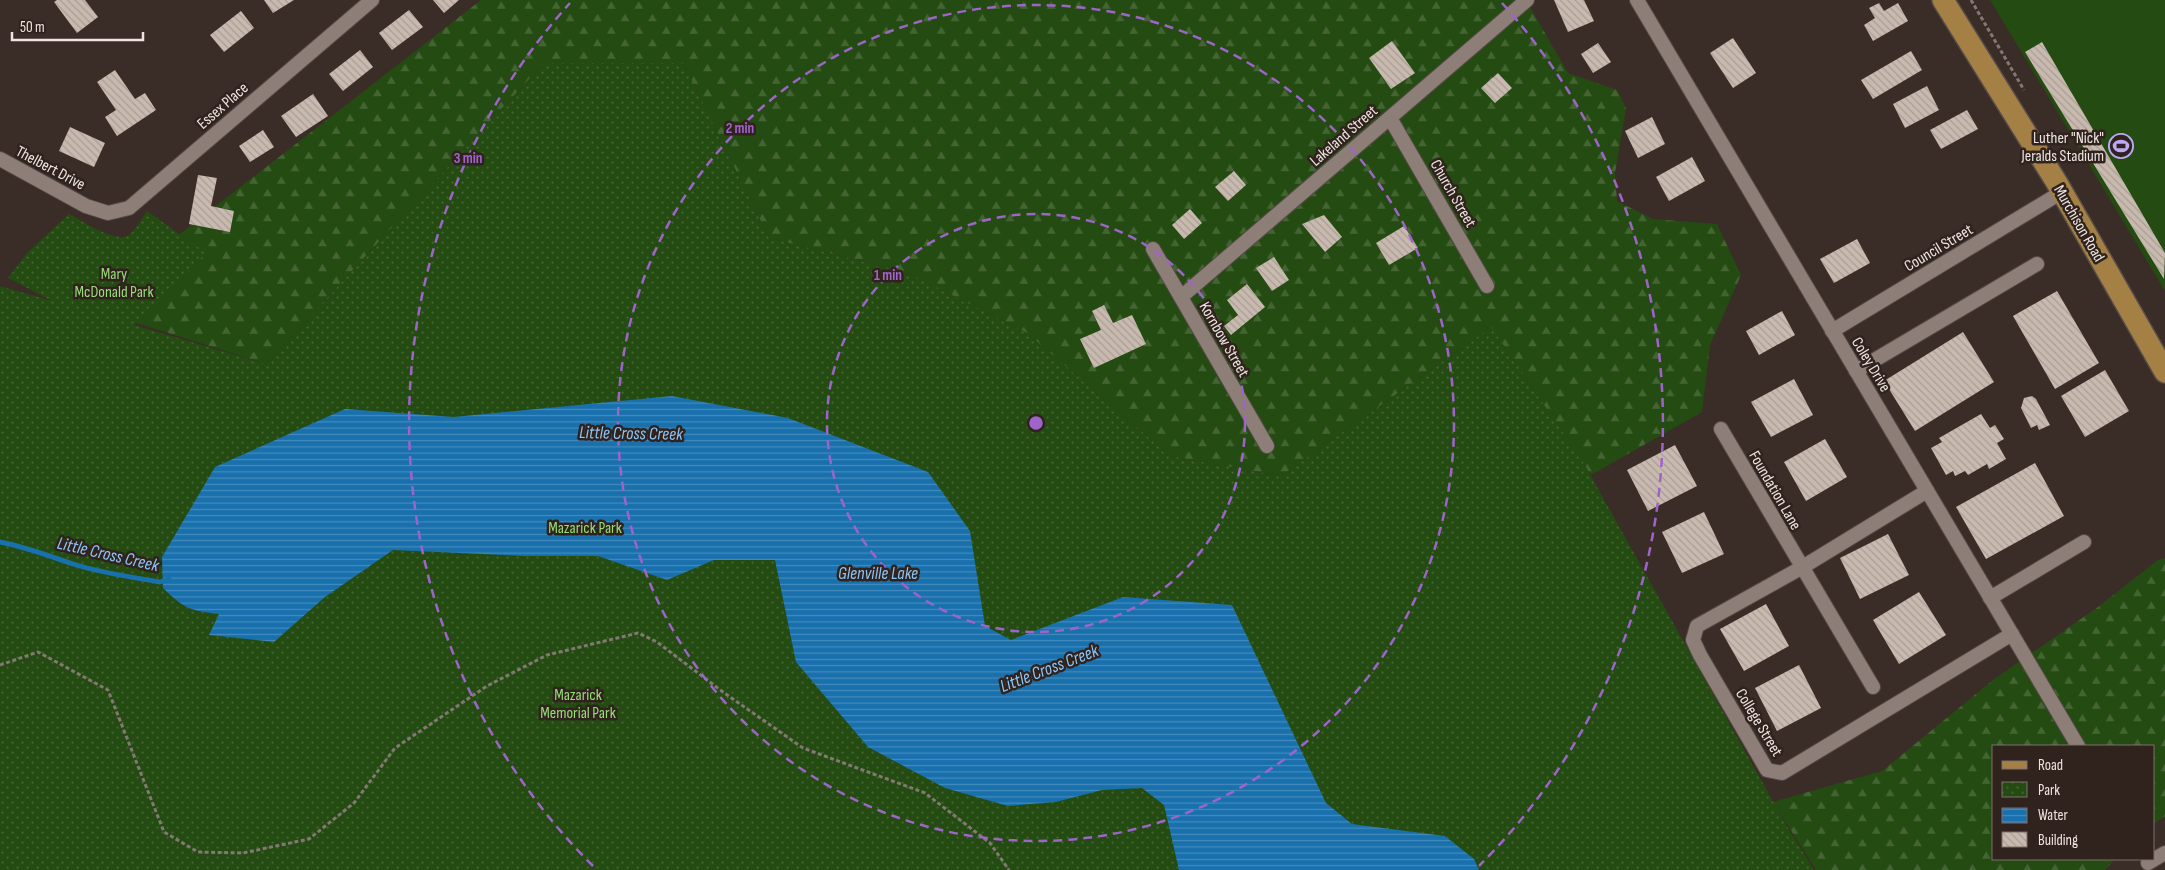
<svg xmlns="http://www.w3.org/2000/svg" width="2165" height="870" font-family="'Sofia Sans Condensed',sans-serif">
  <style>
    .forest { fill: url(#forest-firs) }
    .park { fill: url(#park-dots) }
    .pitch { fill: #244b11 }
    .water { fill: url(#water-rules) }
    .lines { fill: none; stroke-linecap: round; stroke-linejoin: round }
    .stream { stroke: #1870ad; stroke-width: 5 }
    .building { fill: url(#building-back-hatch) }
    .street-casing { stroke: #564b47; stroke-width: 16 }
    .primary-casing { stroke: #564b47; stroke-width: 24 }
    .path { stroke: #847874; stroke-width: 3; stroke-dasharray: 4 2.5; stroke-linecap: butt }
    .street { stroke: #8e7e78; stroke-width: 14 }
    .primary { stroke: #a48044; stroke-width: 21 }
    .ring { fill: none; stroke: #9e64ca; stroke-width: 2.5; stroke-dasharray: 9 6 }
    .labels { text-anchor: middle; stroke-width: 5; stroke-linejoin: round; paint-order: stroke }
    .street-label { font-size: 16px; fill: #eee5e2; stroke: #30231d }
    .poi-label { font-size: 16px; fill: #eee5e2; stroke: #30231d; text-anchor: end }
    .park-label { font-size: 16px; fill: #96de78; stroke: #30231d }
    .water-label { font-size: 18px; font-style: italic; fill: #8bc4f6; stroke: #30231d }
    .centre { fill: #9e64ca; stroke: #30231d; stroke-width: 2.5 }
    .ring-label { font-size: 15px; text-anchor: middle; font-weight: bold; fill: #9e64ca; stroke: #30231d; stroke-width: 5; stroke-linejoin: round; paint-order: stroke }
  </style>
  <defs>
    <pattern id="forest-firs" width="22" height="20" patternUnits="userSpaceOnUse" patternTransform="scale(1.25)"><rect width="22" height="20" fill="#244b11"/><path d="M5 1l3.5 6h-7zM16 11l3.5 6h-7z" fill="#446533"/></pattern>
    <pattern id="park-dots" width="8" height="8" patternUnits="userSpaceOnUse" patternTransform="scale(1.25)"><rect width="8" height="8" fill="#244b11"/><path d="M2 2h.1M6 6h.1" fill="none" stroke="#446533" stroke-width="1.8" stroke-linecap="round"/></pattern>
    <pattern id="water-rules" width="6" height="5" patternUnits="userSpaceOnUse" patternTransform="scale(1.25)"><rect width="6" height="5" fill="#1870ad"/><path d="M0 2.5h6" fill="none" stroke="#458bbc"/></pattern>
    <pattern id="building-back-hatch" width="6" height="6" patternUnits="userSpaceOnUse" patternTransform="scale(1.25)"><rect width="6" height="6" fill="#c9bab0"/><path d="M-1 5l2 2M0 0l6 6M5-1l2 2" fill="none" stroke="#a89d95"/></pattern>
  </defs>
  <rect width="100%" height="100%" fill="#3a2c27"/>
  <g class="forest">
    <polygon points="481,0 1526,0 1568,73 1617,90 1626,108 1615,173 1617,201 1653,219 1717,224 1741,275 1710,345 1702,412 1591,475 1491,327 1281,476 1170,456 1027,333 908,273 769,238 683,63 544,63 266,364 86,307"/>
    <polygon points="2165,558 2165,816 2154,824 2154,746 1994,746 1994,859 2115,859 2105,870 1816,870 1773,802 1882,771 1993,680 2098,607 2158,560"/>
  </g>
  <path class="park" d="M544 63H683L769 238 908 273 1027 333 1170 456 1281 476 1491 327 1583 462 1788 828 1814 870H0V286L52 301 8 278 27 253 69 214C82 221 114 242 127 236 136 231 141 219 147 211L206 253 134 325 266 364Z"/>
  <polygon class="pitch" points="1990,0 2165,0 2165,291"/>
  <path class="water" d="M672 396 788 418 928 472 970 531 985 626 1011 640 1123 597 1232 605 1326 803 1352 824 1445 836 1474 859 1479 870H1179L1164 805 1142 788 1102 790 1056 802 1008 806 945 788 868 747 796 662 775 560H714L667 580 598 556H524L393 550 325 597 274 642 209 635 219 614C191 611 183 608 163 588L162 557 215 467 345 409 454 417Z"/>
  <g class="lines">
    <path class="stream" d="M0 542C26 547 49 556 73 564 101 573 131 577 160 582L169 579"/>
  </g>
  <g class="building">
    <polygon points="57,0 85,0 98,17 77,33 54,2"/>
    <polygon points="264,0 294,0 273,13"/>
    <polygon points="433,0 459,0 444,13"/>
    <polygon points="1554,0 1584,0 1594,21 1568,32"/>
    <polygon points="1879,3 1884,11 1898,3 1908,21 1873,41 1864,25 1875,18 1869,8"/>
    <polygon points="409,10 423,27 392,50 379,33"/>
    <polygon points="241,11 254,28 224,52 210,35"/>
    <polygon points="1733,38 1756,73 1733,88 1710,53"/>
    <polygon points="1392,41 1415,73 1391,89 1369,58"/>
    <polygon points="2042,42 2165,253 2164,279 2025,52"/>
    <polygon points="1598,43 1611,62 1593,73 1581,54"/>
    <polygon points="360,50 373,67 343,91 329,74"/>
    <polygon points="1911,51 1922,70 1873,99 1861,80"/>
    <polygon points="115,70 135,99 145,93 156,110 117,136 105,117 116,110 97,82"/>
    <polygon points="1498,73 1512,88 1495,103 1481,88"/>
    <polygon points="1927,86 1939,110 1905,128 1893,104"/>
    <polygon points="313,94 328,116 296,137 281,116"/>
    <polygon points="1967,110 1978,129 1941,149 1930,130"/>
    <polygon points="1652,117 1665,144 1638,158 1625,131"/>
    <polygon points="70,127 105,143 94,167 59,151"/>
    <polygon points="263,130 274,147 250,162 239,146"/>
    <polygon points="1692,157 1705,181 1669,201 1656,177"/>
    <polygon points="1234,171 1246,185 1228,201 1215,187"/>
    <polygon points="198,175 217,178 211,206 234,211 230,232 189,224"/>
    <polygon points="1190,209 1202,223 1184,239 1172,225"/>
    <polygon points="1324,215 1342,237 1325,252 1302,224"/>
    <polygon points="1404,226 1418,248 1389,265 1376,243"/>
    <polygon points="1857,239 1870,263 1834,283 1820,259"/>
    <polygon points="1274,257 1289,280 1272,291 1256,268"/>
    <polygon points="1247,284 1265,307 1231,335 1224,326 1238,315 1227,300"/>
    <polygon points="2057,291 2099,363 2055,389 2013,316"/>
    <polygon points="1104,305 1113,323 1132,315 1146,344 1094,368 1080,339 1101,330 1092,311"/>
    <polygon points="1782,311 1795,335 1759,355 1746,331"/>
    <polygon points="1963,332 1994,382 1915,431 1884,381"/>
    <polygon points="2105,370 2129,411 2085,437 2061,396"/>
    <polygon points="1794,379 1813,415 1771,437 1751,402"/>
    <polygon points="2032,396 2036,399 2050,425 2039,430 2037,425 2031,428 2021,408 2024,398"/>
    <polygon points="1981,414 1990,428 1995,425 2004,439 1997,443 2006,459 1989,469 1987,464 1968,475 1965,471 1955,476 1953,471 1946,475 1931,448 1942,442 1939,438"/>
    <polygon points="1825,439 1847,477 1806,501 1784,462"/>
    <polygon points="1675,445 1697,486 1648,511 1627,470"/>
    <polygon points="2035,463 2064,516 1986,559 1956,507"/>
    <polygon points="1704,512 1724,554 1682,573 1662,532"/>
    <polygon points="1888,534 1909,575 1860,599 1840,558"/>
    <polygon points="1919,592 1946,635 1899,664 1873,620"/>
    <polygon points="1766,604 1789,646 1744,671 1720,629"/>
    <polygon points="1799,665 1821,708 1777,731 1755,688"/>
  </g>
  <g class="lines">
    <defs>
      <g id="street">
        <polyline points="1637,0 2078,746"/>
        <polyline points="1390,118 1487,286"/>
        <polyline points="0,159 86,206 108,213 129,208 372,0"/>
        <polyline points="1153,249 1267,446"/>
        <polyline points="1181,297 1527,0"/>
        <polyline points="1832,331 2062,192"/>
        <polyline points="1856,371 2037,264"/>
        <polyline points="1721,429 1873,687"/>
        <polyline points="1927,491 1801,568 1697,626 1693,640 1700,655 1760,758 1767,770 1782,773 2012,634"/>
        <polyline points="1990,598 2084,542"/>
        <polyline points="2148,863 2165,853"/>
      </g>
      <polyline id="primary" points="1943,0 2057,183 2165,372"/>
    </defs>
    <use href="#street" class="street-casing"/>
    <use href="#primary" class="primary-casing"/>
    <g class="path">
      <polyline points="1971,0 2024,90"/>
      <polyline points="0,665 38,652 108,690 164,832 198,852 243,853 309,839 354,803 395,748 487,686 547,655 638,633 657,642 723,692 803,748 925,793 990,843 1009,870"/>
    </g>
    <use href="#street" class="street"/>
    <use href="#primary" class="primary"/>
  </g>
  <g class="ring">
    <circle cx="1036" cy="423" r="209"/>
    <circle cx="1036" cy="423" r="418"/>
    <path d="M593 866A627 627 0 0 1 570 3M1502 3A627 627 0 0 1 1479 866"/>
  </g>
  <defs>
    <symbol id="stadium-ring" viewBox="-11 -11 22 22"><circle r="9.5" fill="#30231d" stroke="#bcaaf6" stroke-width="1.5"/><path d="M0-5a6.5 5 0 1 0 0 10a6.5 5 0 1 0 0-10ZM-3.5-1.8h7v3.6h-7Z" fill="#bcaaf6"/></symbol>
  </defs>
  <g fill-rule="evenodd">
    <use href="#stadium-ring" x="2107" y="132" width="28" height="28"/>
  </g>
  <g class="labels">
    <g class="street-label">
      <text transform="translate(222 105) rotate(-41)" y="6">Essex Place</text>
      <text transform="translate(1343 135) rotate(-41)" y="6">Lakeland Street</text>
      <text transform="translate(51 167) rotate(28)" y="6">Thelbert Drive</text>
      <text transform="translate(1454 193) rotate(60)" y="6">Church Street</text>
      <text transform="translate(2080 223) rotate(60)" y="6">Murchison Road</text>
      <text transform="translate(1938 247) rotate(-31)" y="6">Council Street</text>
      <text transform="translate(1225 339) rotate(60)" y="6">Kornbow Street</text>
      <text transform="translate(1872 364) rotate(59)" y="6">Coley Drive</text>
      <text transform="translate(1776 490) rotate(60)" y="6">Foundation Lane</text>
      <text transform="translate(1760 722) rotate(59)" y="6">College Street</text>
    </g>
    <g class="poi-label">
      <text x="2104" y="143">Luther "Nick"<tspan x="2104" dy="18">Jeralds Stadium</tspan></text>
    </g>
    <g class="park-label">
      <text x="114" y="279">Mary<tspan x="114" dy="18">McDonald Park</tspan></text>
      <text x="585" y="533">Mazarick Park</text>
      <text x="578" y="700">Mazarick<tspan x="578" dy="18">Memorial Park</tspan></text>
    </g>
    <g class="water-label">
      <text transform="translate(631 433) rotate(1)" y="6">Little Cross Creek</text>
      <text transform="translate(108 554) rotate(13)" y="6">Little Cross Creek</text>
      <text x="878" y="579">Glenville Lake</text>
      <text transform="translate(1049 668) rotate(-21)" y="6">Little Cross Creek</text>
    </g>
  </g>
  <circle cx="1036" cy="423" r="8" class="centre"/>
  <g class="ring-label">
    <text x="740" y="133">2 min</text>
    <text x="468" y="163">3 min</text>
    <text x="888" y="280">1 min</text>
  </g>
  <rect x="1992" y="745" width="162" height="115" fill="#30231d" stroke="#7c716c"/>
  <rect x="2002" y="761" width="25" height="8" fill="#a48044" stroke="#7c716c"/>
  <text x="2038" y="770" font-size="15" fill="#eee5e2">Road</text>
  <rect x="2002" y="782" width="25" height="15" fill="url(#park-dots)" stroke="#7c716c"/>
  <text x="2038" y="795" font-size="15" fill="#eee5e2">Park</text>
  <rect x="2002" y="808" width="25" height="15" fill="url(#water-rules)" stroke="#7c716c"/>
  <text x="2038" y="820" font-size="15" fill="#eee5e2">Water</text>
  <rect x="2002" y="832" width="25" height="15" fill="url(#building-back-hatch)" stroke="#7c716c"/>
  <text x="2038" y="845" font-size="15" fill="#eee5e2">Building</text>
  <path d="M12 32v8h131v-8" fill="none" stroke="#eee5e2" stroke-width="2.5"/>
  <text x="20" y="32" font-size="15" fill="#eee5e2" stroke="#30231d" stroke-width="4" paint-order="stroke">50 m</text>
</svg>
